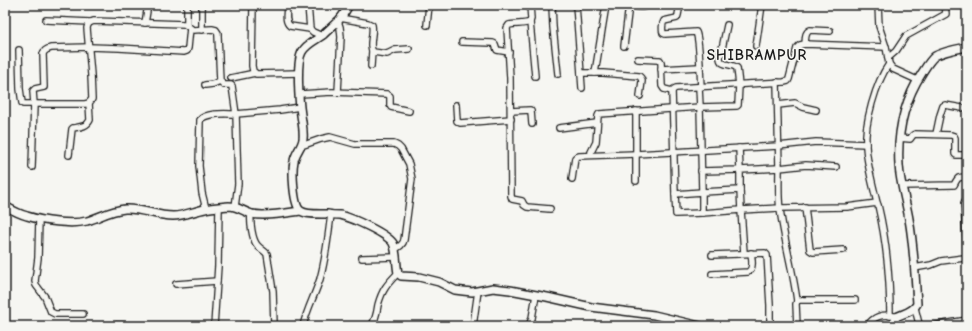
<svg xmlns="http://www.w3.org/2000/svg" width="972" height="331" font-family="'Comic Neue',sans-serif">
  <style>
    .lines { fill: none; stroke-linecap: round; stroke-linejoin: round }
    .minor-casing { stroke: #1c1c1c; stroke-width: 8 }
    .tertiary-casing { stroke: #1c1c1c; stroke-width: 10 }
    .minor { stroke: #f6f6f2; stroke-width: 5.5 }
    .tertiary { stroke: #f6f6f2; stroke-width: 7 }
    .labels { text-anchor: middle; stroke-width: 3; stroke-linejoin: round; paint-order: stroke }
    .district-label { font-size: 15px; font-weight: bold; letter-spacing: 1px; fill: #1c1c1c; stroke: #f6f6f2 }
  </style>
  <rect width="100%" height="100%" fill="#f6f6f2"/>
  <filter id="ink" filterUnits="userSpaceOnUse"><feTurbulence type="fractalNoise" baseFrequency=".025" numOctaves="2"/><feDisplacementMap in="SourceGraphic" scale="8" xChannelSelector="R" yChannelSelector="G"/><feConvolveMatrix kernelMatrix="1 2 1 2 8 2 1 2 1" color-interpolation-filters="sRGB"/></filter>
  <g filter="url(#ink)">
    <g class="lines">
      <defs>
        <g id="minor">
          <polyline points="253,5 252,66 253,71 256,74 299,73"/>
          <path d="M287 5C287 12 284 21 290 26L310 29"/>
          <polyline points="308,5 310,29 313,32 322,36"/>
          <path d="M530 5 531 19 530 22C524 25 516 23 509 25L507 28 510 78 511 196 512 199 522 201 524 205 527 207 550 209"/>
          <polyline points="552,5 553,27 558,74"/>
          <polyline points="576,5 582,88"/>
          <path d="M627 5C635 6 644 9 650 5"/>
          <path d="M680 5 678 15 677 18 664 21C662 24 662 30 663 33L665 34 696 32C700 41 700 74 701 87"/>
          <polyline points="878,5 879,26 886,47 889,64 893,69 917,80"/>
          <path d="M340 18 368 23 372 25C374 34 368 45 373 52L387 54 395 50 409 49"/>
          <polyline points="46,20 90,22"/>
          <polyline points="338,21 340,27 341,37 338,92"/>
          <polyline points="530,22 535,76"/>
          <polyline points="145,23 148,5"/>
          <polyline points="187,25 187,5"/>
          <polyline points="427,25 429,5"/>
          <polyline points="202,30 202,5"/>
          <polyline points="462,42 493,43 495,44 497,50 509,52"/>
          <path d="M805 44C806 39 804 33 810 30L830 31"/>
          <polyline points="624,46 629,5"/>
          <polyline points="756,46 762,5"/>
          <path d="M19 50 20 89 22 103 23 104H34L33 91 35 89 44 87 43 54C44 50 47 49 51 48L89 47 119 48 184 52 187 51 188 48 190 28"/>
          <polyline points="888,58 896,51 906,36 946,14 945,5"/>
          <polyline points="638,59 658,60 660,60 661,62 662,86 664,89 672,91"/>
          <polyline points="371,66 372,51"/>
          <polyline points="661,69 699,67"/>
          <polyline points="581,73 603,73 639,76 641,78 642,81 640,96"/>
          <polyline points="595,73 606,5"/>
          <polyline points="231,78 255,73"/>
          <polyline points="777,82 779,168 806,165 836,167"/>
          <polyline points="205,85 213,84 220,81"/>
          <path d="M699 87 700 107 702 192 740 190 741 210 780 208 847 207 877 203 878 205C887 243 890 278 890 316"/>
          <polyline points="300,94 332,92 387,94 390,96 390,105 391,107 409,111"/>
          <polyline points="456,105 457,121 460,123 511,119"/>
          <polyline points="778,105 795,103 803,107 816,110"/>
          <polyline points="511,111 530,110 531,111 532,124"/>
          <polyline points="559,128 597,123"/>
          <polyline points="936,134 940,115 943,106 945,105 962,108"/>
          <polyline points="899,138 910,139 913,135 915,134 951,135 954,136 955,138 955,154 956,155 967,155"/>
          <path d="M301 146 321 139 330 137 355 144H394L398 146 401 149 409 164 412 179 404 240C403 245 399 247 395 249"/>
          <path d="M69 155 72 129 73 128C79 127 87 127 90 120L89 103"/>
          <path d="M591 155V152L596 142 598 116 599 114 700 107 737 106 738 105 739 85 737 68C732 63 721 67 720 58L727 25"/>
          <path d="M32 167 34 104H85L89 103 92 99 91 75 87 28C88 23 90 22 94 21L184 24 193 30 212 29 216 30 218 33V36L220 81 224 85H231L232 86 236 114 280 110 300 107"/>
          <polyline points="701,171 740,170 739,148"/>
          <polyline points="572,179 575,158 576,157 579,156 636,154 778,146 816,142 866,144"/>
          <polyline points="636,181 636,111"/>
          <path d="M902 186 953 185H954C958 177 958 177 967 177"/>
          <path d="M740 190V170L779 168C779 182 778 196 780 209 784 240 793 270 797 301"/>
          <polyline points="675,194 676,214 702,213"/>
          <path d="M877 203C873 185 867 165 866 146 864 124 876 82 889 64"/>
          <polyline points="805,207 810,250 813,252 843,250"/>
          <path d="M206 209 202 193 199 166 200 120C207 112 226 114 236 114L238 184 235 207"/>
          <path d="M251 214C250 222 252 239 257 245 260 249 264 250 267 254L273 291 274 326"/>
          <polyline points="39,219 38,258 35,281 36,285 45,297 51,312 55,314 83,314"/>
          <polyline points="744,253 741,210 702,213 702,192 675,194 672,91 674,89 676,88 784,82 788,81 789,79 797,48 800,45 805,44 886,47"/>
          <polyline points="712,255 765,253 767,255 768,272 770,305 770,326"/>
          <polyline points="362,258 396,257"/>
          <polyline points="914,268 931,265 941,261 964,258 966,257 967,255 964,203 965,201 967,200"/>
          <path d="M712 274 748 272C754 269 752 259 751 253"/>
          <polyline points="176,284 217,281"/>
          <polyline points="915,308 919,324 921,326"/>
          <polyline points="116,325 140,326"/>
          <polyline points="214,326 218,266 219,207"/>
          <path d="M303 326C307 309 315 295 320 279 326 258 328 236 331 215"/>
          <path d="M371 326C376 320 377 312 378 305 382 290 387 284 398 273"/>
          <polyline points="473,326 478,291"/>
          <polyline points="529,326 532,318 536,295"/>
          <polyline points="797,326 796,304 797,301 800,300 855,300"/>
          <path d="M867 326C874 316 882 314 894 316"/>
          <polyline points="932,326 967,320"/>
        </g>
        <g id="tertiary">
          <path d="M349 5C346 10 343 16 339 20 334 25 328 30 323 35 316 40 306 44 302 52 296 62 299 102 301 115 302 123 304 131 303 139 302 147 295 153 294 161 292 170 293 206 301 211 306 215 321 214 328 214 332 215 336 215 340 215 352 218 386 233 393 243 397 252 396 264 398 273L401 276 419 277 439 282 455 290 463 291 472 292 493 288 510 290 547 297 591 307 654 315 700 326"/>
          <path d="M5 206C12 210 19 214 27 216 43 221 71 225 87 221 100 217 111 210 125 209 141 208 156 216 173 216 184 216 194 211 205 209 213 207 221 207 229 206 238 206 244 212 252 214 266 217 286 213 300 211"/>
          <path d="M895 326V321L896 317C904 313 913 312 917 304 915 275 914 247 909 219 906 201 900 183 899 165 897 132 904 101 922 73 926 67 929 61 935 56 944 51 957 49 967 47"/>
        </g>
      </defs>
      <use href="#minor" class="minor-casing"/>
      <use href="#tertiary" class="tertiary-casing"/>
      <use href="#minor" class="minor"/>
      <use href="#tertiary" class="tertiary"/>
    </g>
  </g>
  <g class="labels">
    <g class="district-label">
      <text x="757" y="60">SHIBRAMPUR</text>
    </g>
  </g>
  <rect width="972" height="331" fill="none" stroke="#f6f6f2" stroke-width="20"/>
  <rect x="10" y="10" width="952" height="311" fill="none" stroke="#1c1c1c" stroke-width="1.5" filter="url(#ink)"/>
</svg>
